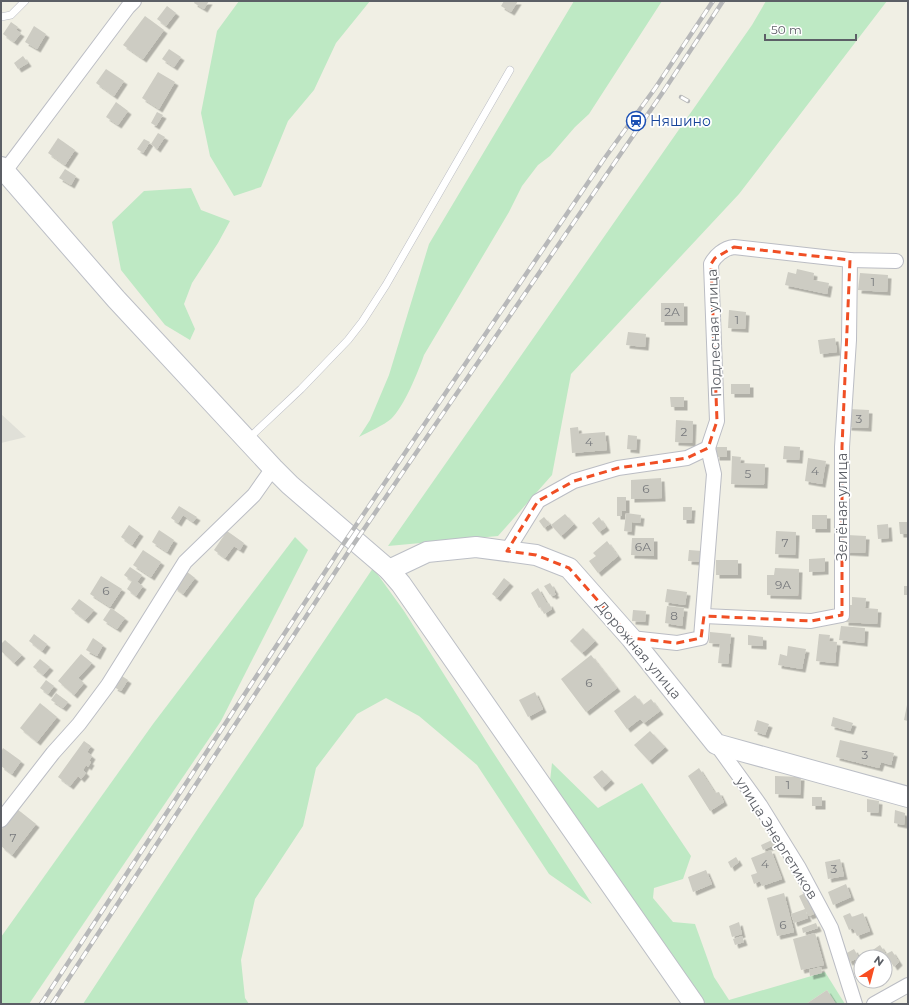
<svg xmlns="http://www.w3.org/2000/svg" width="909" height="1005" font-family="Montserrat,sans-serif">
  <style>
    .industrial { fill: #e0e0d8 }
    .green { fill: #bee9c4 }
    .building { fill: #cdccc3; filter: url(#shadow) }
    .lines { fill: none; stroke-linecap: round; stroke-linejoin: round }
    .lane-casing { stroke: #bbbdc4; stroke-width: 8 }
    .street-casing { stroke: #bbbdc4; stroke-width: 16 }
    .secondary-casing { stroke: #bcbfc6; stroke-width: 22 }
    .lane { stroke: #fff; stroke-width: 7 }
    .street { stroke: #fff; stroke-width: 14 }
    .secondary { stroke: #fff; stroke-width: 20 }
    .rail-casing { stroke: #b7b8b9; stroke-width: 4.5 }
    .rail { stroke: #fff; stroke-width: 3; stroke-dasharray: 9; stroke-linecap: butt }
    .marked { fill: none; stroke: #f04f25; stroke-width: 3; stroke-dasharray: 8 5; stroke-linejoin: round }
    .labels { text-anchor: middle; stroke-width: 3.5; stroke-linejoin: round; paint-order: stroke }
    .number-label { font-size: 12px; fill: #787a7d }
    .transit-label { font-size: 14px; fill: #164399; stroke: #fff; text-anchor: start }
    .street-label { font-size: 14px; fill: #5c5f66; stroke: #fff }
  </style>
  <defs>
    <filter id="shadow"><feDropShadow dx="3.5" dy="3.5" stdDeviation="0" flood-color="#0004"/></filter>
  </defs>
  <rect width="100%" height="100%" fill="#f0efe4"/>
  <polygon class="industrial" points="1,414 26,437 1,443"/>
  <g class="green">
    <polygon points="239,1 370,1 336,43 314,90 288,121 261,187 234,196 210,156 201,113 217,31"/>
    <path d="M574 1H662L589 114 575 127 550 156 538 165 522 186 509 212 424 355C418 372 404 407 391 419 384 425 368 432 359 437L370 420 389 375 429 244Z"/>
    <polygon points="766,1 887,1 739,194 571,374 552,475 498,536 388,546 752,25"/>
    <polygon points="191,188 201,210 230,221 218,243 192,283 184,304 195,329 190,340 165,325 121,270 112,222 144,191"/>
    <polygon points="295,537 308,550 221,721 29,1004 1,1004 1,937 153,724"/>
    <polygon points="373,568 404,611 491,749 592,904 549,874 477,765 419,716 386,698 357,714 316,768 303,826 255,899 241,960 245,998 249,1004 83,1004 199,827"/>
    <polygon points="552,763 598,808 642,783 691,856 683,879 654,888 653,898 673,922 695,924 714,977 729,1000 825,972 845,1004 836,1004 827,990 806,1004 706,1004 550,781"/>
  </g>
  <g class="building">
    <polygon points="195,1 209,1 204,9 194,3"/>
    <polygon points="504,1 518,1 511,12 501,6"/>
    <polygon points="167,6 176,13 166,26 157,19"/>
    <polygon points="145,16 164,30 143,59 123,45"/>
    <polygon points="11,22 18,27 16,30 21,33 14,42 3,34"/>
    <polygon points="34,26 46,34 37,49 25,42"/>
    <polygon points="169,49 181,57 174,67 162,59"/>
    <polygon points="23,56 28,63 18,69 14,63"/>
    <polygon points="106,69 124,81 114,96 96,83"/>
    <polygon points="158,72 175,82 159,109 142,98"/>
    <polygon points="116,102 128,111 118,125 106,117"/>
    <polygon points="157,112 163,115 156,126 151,123"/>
    <polygon points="158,133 165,137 157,149 151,144"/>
    <polygon points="58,138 75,150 65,165 48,153"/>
    <polygon points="144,139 150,142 143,153 137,149"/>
    <polygon points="65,169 76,176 71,185 59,178"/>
    <polygon points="797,269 814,273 813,280 829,283 827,294 785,285 788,272 796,274"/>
    <polygon points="860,273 888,275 887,292 858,290"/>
    <rect x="661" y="303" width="23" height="19"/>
    <polygon points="729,310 746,312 745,329 728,328"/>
    <polygon points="628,332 646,334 645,347 626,345"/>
    <polygon points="835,338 837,352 820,354 818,340"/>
    <rect x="731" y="384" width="19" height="10"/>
    <polygon points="670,397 684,397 684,407 671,407"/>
    <polygon points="849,409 869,410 868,428 848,427"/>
    <polygon points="676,420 693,421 692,443 675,442"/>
    <polygon points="578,427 579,434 605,432 607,450 572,453 570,428"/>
    <polygon points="628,435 637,436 636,450 627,449"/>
    <polygon points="784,446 800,447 799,460 783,459"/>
    <rect x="716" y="447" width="11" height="10"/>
    <polygon points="732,456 741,457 740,463 765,464 764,485 731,484"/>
    <polygon points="808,458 826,461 822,484 805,481"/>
    <polygon points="661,478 662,498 631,499 631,480"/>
    <polygon points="617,497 626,497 626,511 622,511 622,516 617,516"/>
    <polygon points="179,506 197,517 193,522 183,515 178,523 171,518"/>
    <polygon points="683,507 692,507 691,520 683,520"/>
    <polygon points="626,513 641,515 640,523 632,522 631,532 624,531"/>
    <polygon points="565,514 574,524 561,536 551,525"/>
    <rect x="812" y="515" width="15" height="14"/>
    <polygon points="544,517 550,524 544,528 539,521"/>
    <polygon points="599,517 606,527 599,532 592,523"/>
    <polygon points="899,522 908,522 908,534 900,534"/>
    <polygon points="888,524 889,538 878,539 877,525"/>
    <polygon points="129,525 140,533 132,545 121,537"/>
    <polygon points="159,530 174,540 167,552 152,542"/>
    <polygon points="227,531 244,543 240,550 234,546 225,558 214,550"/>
    <polygon points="776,531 796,532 795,555 775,554"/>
    <polygon points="847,535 866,536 865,553 846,552"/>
    <polygon points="632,538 654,538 654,556 631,555"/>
    <polygon points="607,541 618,556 598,573 589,561 596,556 593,553"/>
    <polygon points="143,550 161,562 151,577 133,565"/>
    <polygon points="689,550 702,551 701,562 688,561"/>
    <polygon points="825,558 825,571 809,572 809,559"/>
    <rect x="716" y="560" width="22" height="15"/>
    <polygon points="130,567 142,575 137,582 143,586 136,596 127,589 132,581 124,575"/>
    <polygon points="775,568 799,569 798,596 767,595 767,575 774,575"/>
    <polygon points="186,571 195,578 183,594 174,587"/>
    <polygon points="101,576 122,589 110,607 90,594"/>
    <polygon points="504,578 510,583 497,598 492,594"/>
    <polygon points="550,583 555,591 554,592 556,594 553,596 551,594 550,595 544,586"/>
    <rect x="904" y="586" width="4" height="9"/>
    <polygon points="538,588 547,604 549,603 552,609 544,614 541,607 539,608 531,593"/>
    <polygon points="667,589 687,592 685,605 665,602"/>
    <polygon points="852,597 866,598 865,608 878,609 877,624 845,622 846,605 852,605"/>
    <polygon points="79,599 94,610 85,620 71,609"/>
    <polygon points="667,606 684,608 682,626 665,623"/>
    <polygon points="111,608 125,618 117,629 103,620"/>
    <polygon points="633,610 646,611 645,622 632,621"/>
    <polygon points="841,626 865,628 864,643 839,640"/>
    <polygon points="583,628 595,641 582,653 570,641"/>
    <polygon points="710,632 731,634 728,664 718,663 720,644 709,643"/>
    <polygon points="34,634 47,644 42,651 29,641"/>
    <polygon points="819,634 830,635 829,641 837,642 835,663 816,661"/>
    <polygon points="748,635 763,637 763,646 748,645"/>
    <polygon points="93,638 103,645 97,656 86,650"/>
    <polygon points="5,640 22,655 14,663 1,651 1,644"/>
    <polygon points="788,646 806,649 802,669 778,665 780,654 787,656"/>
    <polygon points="81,654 92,663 78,678 84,683 74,695 58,681"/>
    <polygon points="591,655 617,688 586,712 561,679"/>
    <polygon points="40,659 50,667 43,675 33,667"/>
    <polygon points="122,676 128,680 121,691 114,687"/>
    <polygon points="46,680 54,686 48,694 40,688"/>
    <polygon points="535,692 543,709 528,717 519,700"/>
    <polygon points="56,693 68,702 63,708 51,700"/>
    <polygon points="635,695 643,705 651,699 660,711 644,723 640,719 627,729 614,711"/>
    <polygon points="40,703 57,717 37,742 20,728"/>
    <polygon points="907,705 908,705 908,721 904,720"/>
    <polygon points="833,717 853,723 850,731 831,726"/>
    <polygon points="757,720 769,724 765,735 754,731"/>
    <polygon points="650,731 665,747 649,761 634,745"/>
    <polygon points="840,740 894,753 891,765 881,762 879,768 836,757"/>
    <polygon points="84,741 91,746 87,752 92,756 89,761 91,762 88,767 86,765 83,770 86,773 81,779 78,776 70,786 58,777"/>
    <polygon points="3,748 21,761 12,774 1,766 1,752"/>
    <polygon points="699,768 715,793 719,792 724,802 710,811 688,776"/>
    <polygon points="602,770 611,780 602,788 593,777"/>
    <polygon points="775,776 801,777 800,795 775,794"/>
    <rect x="812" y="797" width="10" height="9"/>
    <polygon points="867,799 879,801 878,813 867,812"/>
    <polygon points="17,809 36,824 12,855 1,846 1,830"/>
    <polygon points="895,810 905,813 904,825 894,823"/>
    <polygon points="772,840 774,845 763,850 761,845"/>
    <polygon points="771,850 782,879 762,886 760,881 754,884 751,875 757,873 751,858"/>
    <polygon points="736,857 739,862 731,868 728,862"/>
    <polygon points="840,859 844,876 828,879 825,862"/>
    <polygon points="706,870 712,884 693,892 688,877"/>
    <polygon points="846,884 851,897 833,905 828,892"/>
    <polygon points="784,893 794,932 777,936 767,898"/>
    <polygon points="805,893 814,914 809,916 806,912 808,918 794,923 791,914 805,909 799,896"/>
    <polygon points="850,913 852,917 863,913 870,931 857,936 853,928 849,930 843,916"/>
    <polygon points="739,922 742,934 732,937 729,926"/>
    <polygon points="816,923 818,928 803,933 802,928"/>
    <polygon points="815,933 824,965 801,970 793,939"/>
    <polygon points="742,936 744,942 735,945 733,939"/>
    <polygon points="880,945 887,956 885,958 869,957 867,954"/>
    <polygon points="854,949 859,958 849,962 845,954"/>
    <polygon points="892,951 899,962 894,967 886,954"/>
    <polygon points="821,967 822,973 810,976 809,970"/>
    <polygon points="827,990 836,1004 806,1004"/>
  </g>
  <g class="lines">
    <defs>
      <g id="lane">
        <polyline points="1,17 11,15 25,1"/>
        <polyline points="248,439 301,389 348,340 362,322 386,285 510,70"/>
      </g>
      <g id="street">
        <polyline points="5,171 128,7 134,1"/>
        <path d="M507 551 538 501 574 481 618 468 687 458 708 448 717 421 711 264C715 256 724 248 734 247L850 260 896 261"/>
        <polyline points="704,616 811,621 842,615 842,447 849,340 850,260"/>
        <polyline points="631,638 677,643 701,638 714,474 708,448"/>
        <polyline points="716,744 760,805 799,868 831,928 855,1004"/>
        <polyline points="1,820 53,753 79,724 108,685 185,562 254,495 273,468"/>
        <polyline points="874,1004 908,985"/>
      </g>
      <g id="secondary">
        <polyline points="1,167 116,299 273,468 290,485 389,570 401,584 694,1004"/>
        <polyline points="389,570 427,552 476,547 536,555 569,568 631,638 716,744 908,797"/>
      </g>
    </defs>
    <use href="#lane" class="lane-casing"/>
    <use href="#street" class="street-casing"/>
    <use href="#secondary" class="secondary-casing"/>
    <use href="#lane" class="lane"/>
    <use href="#street" class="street"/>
    <use href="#secondary" class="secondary"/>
    <defs>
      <g id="rail">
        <polyline points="681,97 688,101"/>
        <polyline points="41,1004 344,543 604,159 656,87 713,1"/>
        <polyline points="52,1004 351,548 663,92 723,1"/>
      </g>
    </defs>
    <use href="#rail" class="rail-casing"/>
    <use href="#rail" class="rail"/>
  </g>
  <path class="marked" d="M734 247 850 260 842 447V615L811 621 704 616 701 638 677 643 631 638 569 568 536 555 507 551 538 501 574 481 618 468 687 458 708 448 717 421 711 264 715 258Z"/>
  <defs>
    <symbol id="station-ring" viewBox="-11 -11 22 22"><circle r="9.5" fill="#fff" stroke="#1a4fb4" stroke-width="1.5"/><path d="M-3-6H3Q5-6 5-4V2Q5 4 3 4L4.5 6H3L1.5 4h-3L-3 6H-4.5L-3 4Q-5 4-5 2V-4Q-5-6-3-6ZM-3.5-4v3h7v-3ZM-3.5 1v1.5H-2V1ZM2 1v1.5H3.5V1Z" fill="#1a4fb4"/></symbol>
  </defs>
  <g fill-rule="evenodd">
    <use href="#station-ring" x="625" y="110" width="22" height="22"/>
  </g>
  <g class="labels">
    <g class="number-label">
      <text x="873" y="286">1</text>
      <text x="672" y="316">2А</text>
      <text x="737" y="324">1</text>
      <text x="859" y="423">3</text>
      <text x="684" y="436">2</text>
      <text x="589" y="446">4</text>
      <text x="815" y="475">4</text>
      <text x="748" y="478">5</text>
      <text x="646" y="493">6</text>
      <text x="785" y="547">7</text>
      <text x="643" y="551">6А</text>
      <text x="783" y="589">9А</text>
      <text x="106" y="595">6</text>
      <text x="674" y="620">8</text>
      <text x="589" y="687">6</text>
      <text x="865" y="759">3</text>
      <text x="788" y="789">1</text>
      <text x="13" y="842">7</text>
      <text x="765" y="868">4</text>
      <text x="834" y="873">3</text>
      <text x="783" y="929">6</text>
    </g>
    <g class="transit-label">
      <text x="650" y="126">Няшино</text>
    </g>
    <g class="street-label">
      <text transform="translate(714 333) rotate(-92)" y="5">Подлесная улица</text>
      <text transform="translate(842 507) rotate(-90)" y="5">Зелёная улица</text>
      <text transform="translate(639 650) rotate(50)" y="5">Дорожная улица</text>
      <text transform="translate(777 838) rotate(58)" y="5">улица Энергетиков</text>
    </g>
  </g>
  <rect width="909" height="1005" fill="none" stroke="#5c5f66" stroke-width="4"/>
  <g transform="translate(873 969) rotate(36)"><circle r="19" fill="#ffffff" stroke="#bebfc2"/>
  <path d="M0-3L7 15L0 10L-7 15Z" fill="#f84e22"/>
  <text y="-6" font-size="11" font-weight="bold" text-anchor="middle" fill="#5c5f66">N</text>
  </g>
  <path d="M765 34v6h91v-6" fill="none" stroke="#5c5f66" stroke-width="2"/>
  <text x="771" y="34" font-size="12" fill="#5c5f66" stroke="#ffffff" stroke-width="3" paint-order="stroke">50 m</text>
</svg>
